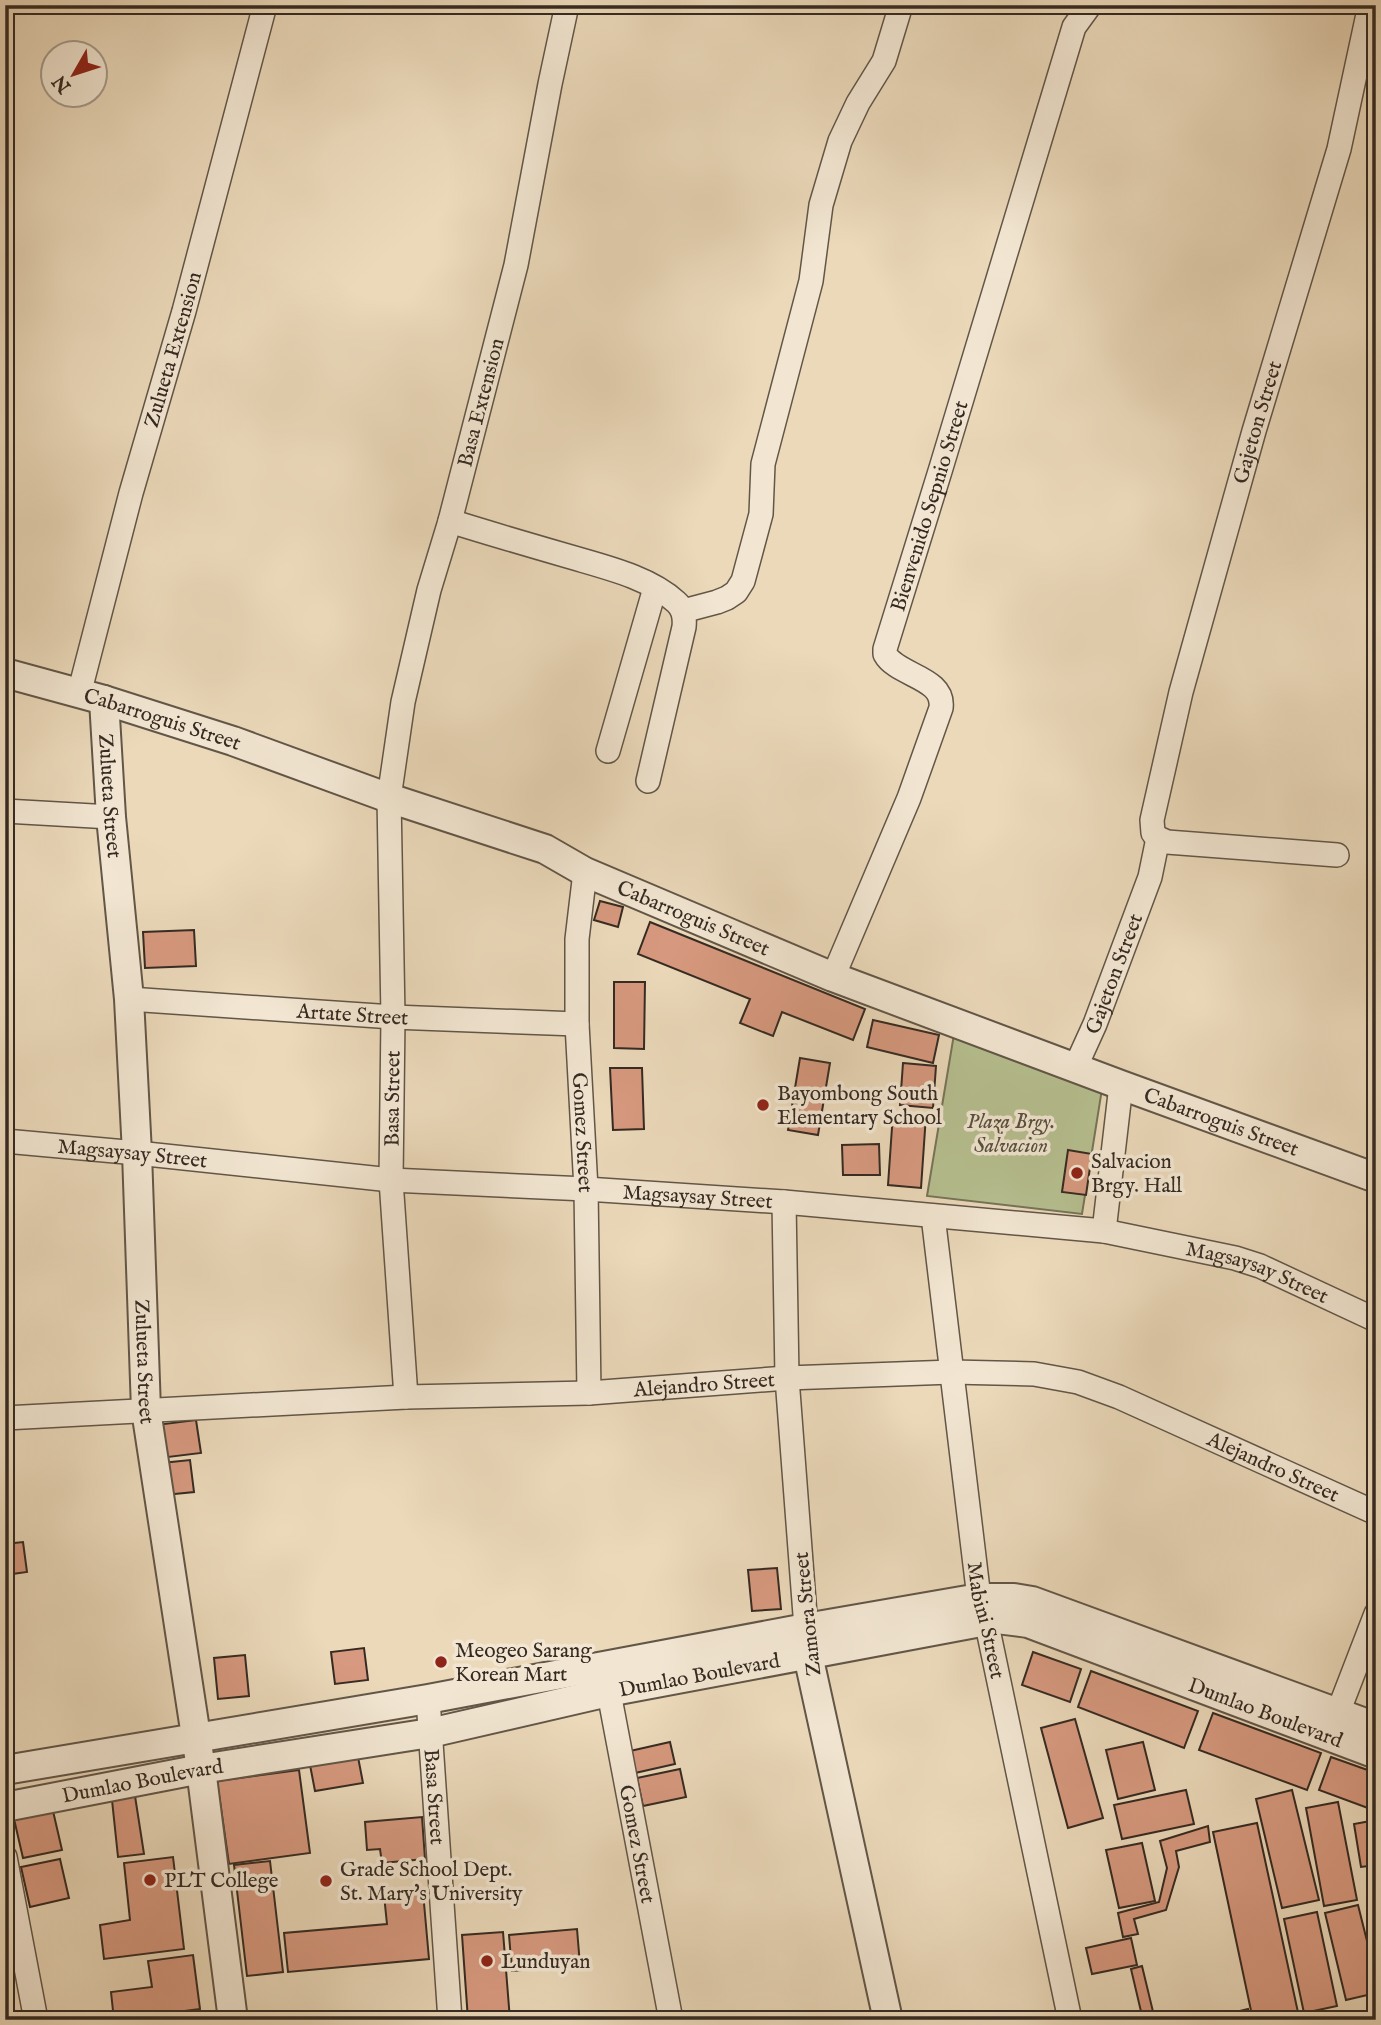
<svg xmlns="http://www.w3.org/2000/svg" width="1381" height="2025" font-family="'IM FELL English',serif">
  <style>
    .green { fill: #b6bf90; stroke: #767459; stroke-width: 2 }
    .building { fill: #d7997f; stroke: #352a22; stroke-width: 2 }
    .lines { fill: none; stroke-linecap: round; stroke-linejoin: round }
    .minor-casing { stroke: #625648; stroke-width: 26 }
    .tertiary-casing { stroke: #625648; stroke-width: 32 }
    .minor { stroke: #f2e6d2; stroke-width: 23 }
    .tertiary { stroke: #f2e6d2; stroke-width: 28 }
    .poi-dot { fill: #8f2418; stroke: #f2e6d2; stroke-width: 2.5 }
    .labels { text-anchor: middle; stroke-width: 7; stroke-linejoin: round; paint-order: stroke }
    .street-label { font-size: 21px; fill: #352a22; stroke: #f2e6d2 }
    .poi-label { font-size: 21px; fill: #352a22; stroke: #f2e6d2; text-anchor: start }
    .park-label { font-size: 21px; font-style: italic; fill: #554f3e; stroke: #f2e6d2 }
  </style>
  <rect width="100%" height="100%" fill="#ebd9ba"/>
  <filter id="stains"><feTurbulence type="fractalNoise" baseFrequency=".00286" numOctaves="4"/><feColorMatrix values="0 0 0 0 .2 0 0 0 0 .09 0 0 0 0 .02 0 0 0 .5 -.17"/></filter>
  <radialGradient id="worn" r=".72"><stop offset=".6" stop-color="#630" stop-opacity="0"/><stop offset="1" stop-color="#630" stop-opacity=".3"/></radialGradient>
  <polygon class="green" points="954,1034 1102,1089 1082,1214 927,1196"/>
  <g class="building">
    <polygon points="600,901 623,907 618,927 594,920"/>
    <polygon points="650,922 865,1009 853,1040 782,1012 773,1036 740,1023 750,999 638,954"/>
    <polygon points="194,930 196,966 145,968 143,932"/>
    <polygon points="614,982 645,982 644,1049 614,1048"/>
    <polygon points="873,1020 939,1035 933,1063 867,1047"/>
    <polygon points="800,1058 830,1063 818,1135 788,1130"/>
    <polygon points="903,1063 936,1066 933,1108 900,1105"/>
    <polygon points="610,1068 642,1068 644,1129 613,1130"/>
    <polygon points="893,1113 926,1115 921,1188 888,1185"/>
    <polygon points="879,1144 880,1175 843,1175 842,1145"/>
    <polygon points="1068,1150 1092,1154 1086,1195 1062,1192"/>
    <polygon points="196,1420 201,1453 160,1458 156,1425"/>
    <polygon points="190,1460 194,1492 165,1495 162,1463"/>
    <polygon points="23,1542 27,1572 5,1575 5,1544"/>
    <polygon points="777,1568 781,1609 752,1611 748,1570"/>
    <polygon points="364,1648 368,1680 335,1684 331,1652"/>
    <polygon points="1033,1652 1081,1669 1070,1702 1022,1685"/>
    <polygon points="245,1655 249,1696 218,1699 214,1658"/>
    <polygon points="1091,1671 1198,1711 1184,1748 1078,1707"/>
    <polygon points="1213,1713 1321,1753 1307,1790 1199,1750"/>
    <polygon points="1075,1719 1103,1818 1068,1828 1041,1728"/>
    <polygon points="670,1742 675,1764 635,1773 630,1751"/>
    <polygon points="1143,1742 1155,1790 1118,1799 1106,1750"/>
    <polygon points="358,1757 363,1783 315,1791 310,1765"/>
    <polygon points="1331,1757 1376,1773 1376,1811 1319,1790"/>
    <polygon points="680,1769 686,1797 643,1806 637,1778"/>
    <polygon points="299,1770 310,1853 229,1864 217,1781"/>
    <polygon points="1186,1790 1194,1824 1122,1839 1114,1805"/>
    <polygon points="1292,1790 1319,1900 1282,1908 1256,1799"/>
    <polygon points="135,1796 144,1854 118,1857 112,1800"/>
    <polygon points="1338,1802 1357,1900 1324,1906 1306,1808"/>
    <polygon points="53,1811 62,1850 23,1858 14,1819"/>
    <polygon points="422,1817 425,1859 382,1863 380,1849 367,1850 365,1822"/>
    <polygon points="1376,1820 1376,1865 1361,1867 1354,1824"/>
    <polygon points="1257,1823 1299,2017 1285,2020 1253,2020 1213,1832"/>
    <polygon points="1208,1826 1210,1842 1176,1851 1179,1867 1166,1910 1134,1919 1138,1934 1123,1937 1118,1913 1159,1902 1167,1868 1160,1841"/>
    <polygon points="1142,1843 1155,1901 1119,1908 1106,1850"/>
    <polygon points="173,1857 184,1949 104,1959 100,1925 130,1920 124,1863"/>
    <polygon points="60,1859 69,1898 30,1907 21,1867"/>
    <polygon points="270,1861 283,1972 247,1976 234,1865"/>
    <polygon points="1376,1878 1376,1907 1370,1907 1367,1879"/>
    <polygon points="423,1892 429,1959 288,1972 284,1933 387,1924 384,1895"/>
    <polygon points="1358,1905 1376,1977 1376,1993 1346,2000 1325,1913"/>
    <polygon points="1317,1912 1337,2006 1304,2013 1284,1919"/>
    <polygon points="577,1929 580,1965 512,1971 509,1935"/>
    <polygon points="503,1932 510,2020 468,2020 462,1935"/>
    <polygon points="1131,1938 1137,1965 1092,1974 1086,1948"/>
    <polygon points="193,1955 200,2009 114,2020 111,1992 152,1987 148,1961"/>
    <polygon points="1142,1966 1155,2020 1143,2020 1131,1969"/>
    <polygon points="5,1969 11,2002 5,2003"/>
    <polygon points="1248,2009 1250,2020 1203,2020"/>
  </g>
  <g class="lines">
    <defs>
      <g id="minor">
        <path d="M450 521C488 533 526 544 564 555 600 566 648 576 676 602 684 609 685 618 684 627L648 781"/>
        <polyline points="683,611 717,602 727,598 736,592 743,581 761,514 763,464 811,281 821,205 840,141 858,103 884,61 901,5"/>
        <path id="s1" d="M79 694 131 493 184 311 265 5"/>
        <polyline points="608,751 655,588"/>
        <polyline points="5,811 111,817"/>
        <path id="s2" d="M1337 855 1167 842 1158 838 1153 833 1152 820 1181 692 1254 431 1339 149 1370 5"/>
        <path id="s3" d="M585 872 577 939V1024L586 1189 589 1393"/>
        <path id="s4" d="M833 977 909 798 941 708C945 677 897 676 885 654V649L941 468 1074 27 1090 5"/>
        <path id="s5" d="M129 999 393 1017 577 1024"/>
        <path id="s6" d="M1075 1068 1095 1024 1150 877 1158 838"/>
        <path id="s7" d="M5 1141 137 1153 391 1180 586 1189 784 1202 1104 1231 1235 1258 1260 1266 1376 1320"/>
        <polyline points="784,1202 787,1378 806,1628"/>
        <path id="s8" d="M933 1216 979 1598 986 1620 1070 2020"/>
        <polyline points="1104,1231 1121,1085"/>
        <path id="s9" d="M406 1397 391 1180 393 1017 389 798 403 702 429 590 450 521 516 265 550 84 567 5"/>
        <path id="s10" d="M5 1418 406 1397 589 1393 787 1378 952 1372 1034 1374 1078 1382 1119 1397 1376 1513"/>
        <path id="s11" d="M606 1677 671 2020"/>
        <path id="s12" d="M428 1699 450 2020"/>
        <polyline points="1332,1728 1376,1614"/>
        <polyline points="5,1857 36,2020"/>
      </g>
      <g id="tertiary">
        <path id="s13" d="M5 673 104 700 233 741 389 798 545 849 585 872 833 977 1121 1085 1376 1178"/>
        <path id="s14" d="M104 700 111 817 129 999 137 1153 146 1410 201 1769 233 2020"/>
        <polyline points="806,1637 808,1655 888,2020"/>
        <polyline points="5,1770 428,1699 806,1628 979,1598 1014,1598 1032,1601 1376,1727"/>
        <path id="s15" d="M5 1807 201 1769 430 1733 608 1692 997 1619 1028 1623 1376 1754"/>
      </g>
    </defs>
    <use href="#minor" class="minor-casing"/>
    <use href="#tertiary" class="tertiary-casing"/>
    <use href="#minor" class="minor"/>
    <use href="#tertiary" class="tertiary"/>
  </g>
  <g class="poi-dot">
    <circle cx="763" cy="1105" r="7"/>
    <circle cx="1077" cy="1173" r="7"/>
    <circle cx="441" cy="1662" r="7"/>
    <circle cx="150" cy="1880" r="7"/>
    <circle cx="326" cy="1881" r="7"/>
    <circle cx="487" cy="1961" r="7"/>
  </g>
  <g class="labels">
    <g class="street-label">
      <text dy="7" stroke="none"><textPath href="#s1" startOffset="357">Zulueta Extension</textPath></text>
      <text dy="7" stroke="none"><textPath href="#s9" startOffset="1006">Basa Extension</textPath></text>
      <text dy="7" stroke="none"><textPath href="#s2" startOffset="612">Gajeton Street</textPath></text>
      <text dy="7" stroke="none"><textPath href="#s4" startOffset="527">Bienvenido Sepnio Street</textPath></text>
      <text dy="7" stroke="none"><textPath href="#s13" startOffset="164">Cabarroguis Street</textPath></text>
      <text dy="7" stroke="none"><textPath href="#s14" startOffset="96">Zulueta Street</textPath></text>
      <text dy="7" stroke="none"><textPath href="#s13" startOffset="732">Cabarroguis Street</textPath></text>
      <text dy="7" stroke="none"><textPath href="#s6" startOffset="102">Gajeton Street</textPath></text>
      <text dy="7" stroke="none"><textPath href="#s5" startOffset="224">Artate Street</textPath></text>
      <text dy="7" stroke="none"><textPath href="#s9" startOffset="299">Basa Street</textPath></text>
      <text dy="7" stroke="none"><textPath href="#s13" startOffset="1298">Cabarroguis Street</textPath></text>
      <text dy="7" stroke="none"><textPath href="#s3" startOffset="261">Gomez Street</textPath></text>
      <text dy="7" stroke="none"><textPath href="#s7" startOffset="128">Magsaysay Street</textPath></text>
      <text dy="7" stroke="none"><textPath href="#s7" startOffset="695">Magsaysay Street</textPath></text>
      <text dy="7" stroke="none"><textPath href="#s7" startOffset="1262">Magsaysay Street</textPath></text>
      <text dy="7" stroke="none"><textPath href="#s14" startOffset="663">Zulueta Street</textPath></text>
      <text dy="7" stroke="none"><textPath href="#s10" startOffset="700">Alejandro Street</textPath></text>
      <text dy="7" stroke="none"><textPath href="#s10" startOffset="1288">Alejandro Street</textPath></text>
      <text transform="translate(807 1614) rotate(-96)" y="7">Zamora Street</text>
      <text dy="7" stroke="none"><textPath href="#s8" startOffset="408">Mabini Street</textPath></text>
      <text dy="7" stroke="none"><textPath href="#s15" startOffset="707">Dumlao Boulevard</textPath></text>
      <text dy="7" stroke="none"><textPath href="#s15" startOffset="1295">Dumlao Boulevard</textPath></text>
      <text dy="7" stroke="none"><textPath href="#s15" startOffset="140">Dumlao Boulevard</textPath></text>
      <text dy="7" stroke="none"><textPath href="#s12" startOffset="98">Basa Street</textPath></text>
      <text dy="7" stroke="none"><textPath href="#s11" startOffset="170">Gomez Street</textPath></text>
    </g>
    <g class="poi-label">
      <text x="777" y="1100">Bayombong South<tspan x="777" dy="24">Elementary School</tspan></text>
      <text x="1091" y="1168">Salvacion<tspan x="1091" dy="24">Brgy. Hall</tspan></text>
      <text x="455" y="1657">Meogeo Sarang<tspan x="455" dy="24">Korean Mart</tspan></text>
      <text x="340" y="1876">Grade School Dept.<tspan x="340" dy="24">St. Mary's University</tspan></text>
      <text x="164" y="1887">PLT College</text>
      <text x="501" y="1968">Lunduyan</text>
    </g>
    <g class="park-label">
      <text x="1011" y="1128">Plaza Brgy.<tspan x="1011" dy="24">Salvacion</tspan></text>
    </g>
  </g>
  <rect width="1381" height="2025" fill="none" stroke="#ebd9ba" stroke-width="28"/>
  <rect x="7" y="7" width="1367" height="2011" fill="none" stroke="#352a22" stroke-width="3.5"/>
  <rect x="14" y="14" width="1353" height="1997" fill="none" stroke="#352a22" stroke-width="2"/>
  <g transform="translate(74 74) rotate(231)"><circle r="33" fill="#f2e6d2" stroke="#a69b8c" stroke-width="2"/>
  <path d="M0-5L12 26L0 18L-12 26Z" fill="#8f2418"/>
  <text y="-10" font-size="19" font-weight="bold" text-anchor="middle" fill="#352a22">N</text>
  </g>
  <rect width="100%" height="100%" filter="url(#stains)"/>
  <rect width="100%" height="100%" fill="url(#worn)"/>
</svg>
